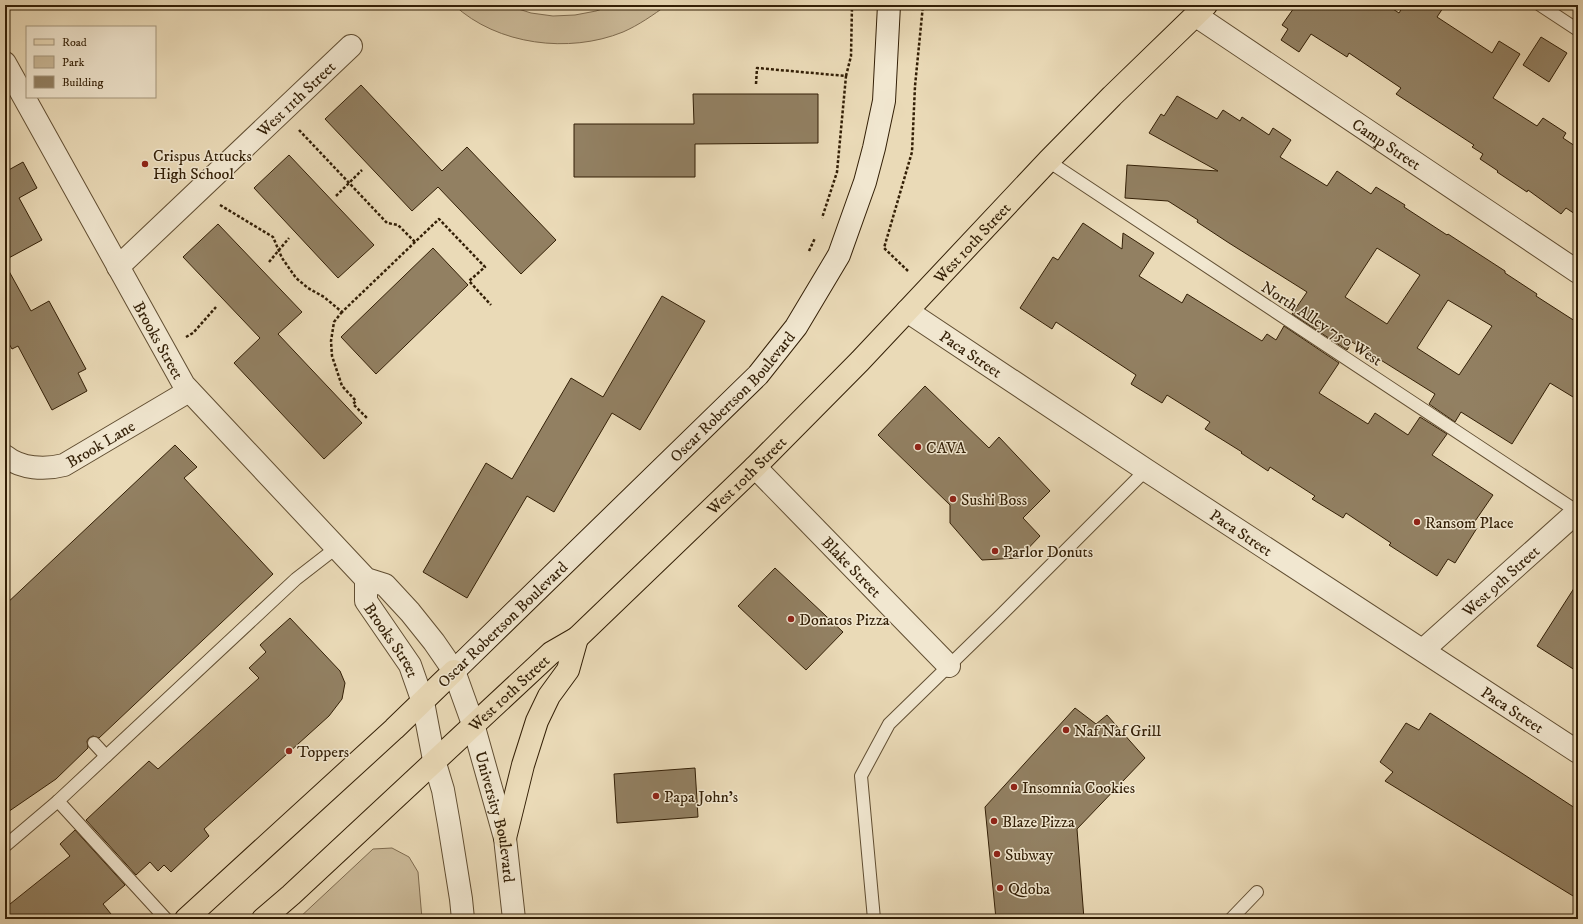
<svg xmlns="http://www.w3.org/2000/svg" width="1583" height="924" font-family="'IM FELL DW Pica',serif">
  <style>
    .green { fill: #cbba99; stroke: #7f6c50 }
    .building { fill: #928062; stroke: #331f06; fill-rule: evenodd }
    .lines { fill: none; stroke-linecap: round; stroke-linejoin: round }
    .service-casing { stroke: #614e32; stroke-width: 14 }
    .minor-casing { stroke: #614e32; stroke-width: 24 }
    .tertiary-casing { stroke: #614e32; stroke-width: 24 }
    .secondary-casing { stroke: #331f06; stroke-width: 24 }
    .primary-casing { stroke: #331f06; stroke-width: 24 }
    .path { stroke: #331f06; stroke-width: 2.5; stroke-dasharray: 3 2; stroke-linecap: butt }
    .service { stroke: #f1e7d0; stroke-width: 12 }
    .minor { stroke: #f1e7d0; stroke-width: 22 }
    .tertiary { stroke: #f1e7d0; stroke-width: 22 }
    .secondary { stroke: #f1e7d0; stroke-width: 22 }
    .primary { stroke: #eadab7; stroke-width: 22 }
    .poi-dot { fill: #8f2418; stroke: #f1e7d0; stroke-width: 1.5 }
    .labels { text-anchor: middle; stroke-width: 3; stroke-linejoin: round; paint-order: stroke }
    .street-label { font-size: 16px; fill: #331f06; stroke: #f1e7d0 }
    .poi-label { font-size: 16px; fill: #331f06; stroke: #f1e7d0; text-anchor: start }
  </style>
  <rect width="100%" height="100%" fill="#eadab7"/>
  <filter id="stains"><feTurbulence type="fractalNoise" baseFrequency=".005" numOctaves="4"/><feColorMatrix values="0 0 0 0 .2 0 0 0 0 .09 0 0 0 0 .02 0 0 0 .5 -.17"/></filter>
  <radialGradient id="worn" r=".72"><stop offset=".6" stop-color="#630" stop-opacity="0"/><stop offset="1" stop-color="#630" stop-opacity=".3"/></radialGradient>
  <g class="green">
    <path d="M454 5H506L531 13 553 16 575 15 596 11 614 5H667C653 15 639 25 623 32 569 54 497 45 454 5Z"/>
    <polygon points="392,848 409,857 418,872 422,919 298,919 373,849"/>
  </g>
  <g class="building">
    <polygon points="1296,5 1387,5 1399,13 1404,5 1445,5 1437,17 1492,53 1499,41 1520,54 1493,98 1537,126 1543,118 1566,133 1563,138 1578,148 1578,216 1566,208 1561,214 1528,190 1527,192 1497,172 1498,171 1480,159 1483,154 1472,147 1474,145 1396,94 1401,88 1349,53 1347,57 1311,34 1299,52 1281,40 1288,29 1282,25"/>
    <polygon points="1541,37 1567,53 1549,82 1523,65"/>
    <polygon points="361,85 442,171 467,147 556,240 521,274 438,187 412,211 325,119"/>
    <polygon points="693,94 818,94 818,143 695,144 695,177 574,177 574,124 694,124"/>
    <path d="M1177 96 1217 119 1223 110 1240 121 1242 117 1269 135 1273 128 1291 140 1280 157 1327 186 1337 171 1371 194 1376 187 1405 205 1404 207 1447 235 1448 234 1505 271V273L1537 294 1536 296 1578 323V400L1550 383 1512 444 1461 412 1455 422 1429 404 1435 394 1352 342 1347 350 1292 314 1307 292 1229 243 1197 222 1198 220 1168 201 1125 198 1127 165 1218 171 1149 133 1161 114 1164 116ZM1377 248 1420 275 1387 324 1345 297ZM1448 300 1492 326 1459 375 1417 348Z"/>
    <polygon points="289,155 374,245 338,278 254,188"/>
    <polygon points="23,162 37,188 19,198 42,240 5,260 5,172"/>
    <polygon points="1083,223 1122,249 1123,233 1154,253 1139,276 1182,303 1187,294 1262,341 1267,334 1276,340 1284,326 1339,363 1319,393 1368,424 1375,413 1408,435 1420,417 1447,434 1432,455 1493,495 1471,527 1477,528 1455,563 1448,559 1437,576 1389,545 1391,543 1346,513 1343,518 1312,499 1315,496 1270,467 1268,471 1241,453 1242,452 1205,429 1210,422 1167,395 1162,403 1131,384 1136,375 1056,322 1052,329 1020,308 1053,257 1058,260"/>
    <polygon points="218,224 302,312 278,334 362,423 324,459 234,363 260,338 183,257"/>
    <polygon points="433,248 468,285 376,374 341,337"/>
    <polygon points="5,264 31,311 49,301 86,369 78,373 87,391 52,410 18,346 12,349 5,337"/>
    <polygon points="662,296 705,321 640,430 612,413 554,512 527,496 467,598 423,572 486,463 512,479 571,378 603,397"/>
    <polygon points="925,386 989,448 999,437 1050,491 1023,518 1040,536 1019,558 982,560 950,523 950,505 878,435"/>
    <polygon points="175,445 197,467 184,478 273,574 99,738 93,736 89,738 87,741 88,748 56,779 5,814 5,605"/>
    <polygon points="775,568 843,632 806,670 738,606"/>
    <polygon points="1578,582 1578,672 1537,646"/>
    <polygon points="290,618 340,671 345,683 342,699 329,716 204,829 209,836 171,872 164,865 158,871 150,862 136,875 86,820 149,761 158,769 259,678 249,668 266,652 260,645"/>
    <polygon points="1075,708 1096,724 1107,715 1145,758 1077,829 1084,919 996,919 985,807"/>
    <polygon points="1430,713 1578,810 1578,899 1385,781 1393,772 1380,762 1406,723 1419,730"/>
    <polygon points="695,768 698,817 617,823 614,774"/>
    <polygon points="75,830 125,885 103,904 115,919 5,919 5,908 70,856 60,844"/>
  </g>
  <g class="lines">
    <defs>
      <g id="service">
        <polyline points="1540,5 1578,30"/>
        <polyline points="1048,161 1578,512"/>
        <polyline points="94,743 106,756"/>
        <polyline points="58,801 166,919"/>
        <polyline points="5,846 58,801 296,579 336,548"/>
        <polyline points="874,919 861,776 889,724 1000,616 1146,470"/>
        <polyline points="1231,919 1257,892"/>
      </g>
      <g id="minor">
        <path id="s1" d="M1195 15 1578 272"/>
        <path id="s2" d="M5 63 184 385 366 579 385 585 410 612 434 642 454 671"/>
        <path id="s3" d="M118 267 351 46"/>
        <path id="s4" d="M907 311 1146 470 1578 752"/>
        <path id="s5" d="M5 456C21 469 45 470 64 465L189 391"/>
        <path id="s6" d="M755 467 949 666"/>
        <path id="s7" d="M366 579V601L410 665 423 702"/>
        <path id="s8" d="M1423 650 1578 511"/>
      </g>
      <g id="tertiary">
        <path id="s9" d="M454 671 473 724 505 838 514 919"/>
        <polyline points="423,702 434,760 443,790 449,824 461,899 463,919"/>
      </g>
      <g id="secondary">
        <path id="s10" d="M454 671 758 375 796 327 839 255 865 182 874 148 884 101 889 5"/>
      </g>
      <g id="primary">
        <polyline points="505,838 523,765 537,721 549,696 568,670 577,638"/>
        <polyline points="186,919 394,729 454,671"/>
        <path id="s11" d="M263 919 291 895 551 653 577 638 755 467 860 361 1048 161 1112 96 1206 5"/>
      </g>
    </defs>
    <use href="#service" class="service-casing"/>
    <use href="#minor" class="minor-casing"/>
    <use href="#tertiary" class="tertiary-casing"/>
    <use href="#secondary" class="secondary-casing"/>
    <use href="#primary" class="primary-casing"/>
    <g class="path">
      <polyline points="846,76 851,56 852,5"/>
      <polyline points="756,84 757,68 846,76 837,172 822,218"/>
      <polyline points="299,130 387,223 398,225 415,242"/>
      <polyline points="336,196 362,170"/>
      <polyline points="220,205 273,237 282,258 296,278 308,288 324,297 342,312 439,219 485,267 469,281 491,305"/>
      <polyline points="809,251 815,238"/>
      <polyline points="269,262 289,238"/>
      <polyline points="908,271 884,248 912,152 915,86 923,5"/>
      <polyline points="342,312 334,322 331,341 332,356 342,386 356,401 353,404 368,419"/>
      <polyline points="186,337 193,333 216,307"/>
    </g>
    <use href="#service" class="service"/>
    <use href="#minor" class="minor"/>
    <use href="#tertiary" class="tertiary"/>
    <use href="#secondary" class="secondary"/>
    <use href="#primary" class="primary"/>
  </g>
  <g class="poi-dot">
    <circle cx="145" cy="164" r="4"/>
    <circle cx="918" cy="447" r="4"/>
    <circle cx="953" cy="499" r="4"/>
    <circle cx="1417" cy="522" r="4"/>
    <circle cx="995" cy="551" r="4"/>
    <circle cx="791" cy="619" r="4"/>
    <circle cx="1066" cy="730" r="4"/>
    <circle cx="289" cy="751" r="4"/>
    <circle cx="1014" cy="787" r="4"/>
    <circle cx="656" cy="796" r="4"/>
    <circle cx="994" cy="821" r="4"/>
    <circle cx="997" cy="854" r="4"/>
    <circle cx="1000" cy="888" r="4"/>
  </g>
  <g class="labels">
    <g class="street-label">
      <text dy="6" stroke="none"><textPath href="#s3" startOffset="245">West 11th Street</textPath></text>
      <text dy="6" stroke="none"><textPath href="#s1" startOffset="231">Camp Street</textPath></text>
      <text dy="6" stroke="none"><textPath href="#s11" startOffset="981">West 10th Street</textPath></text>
      <text transform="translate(1322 323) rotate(33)" y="6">North Alley 750 West</text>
      <text dy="6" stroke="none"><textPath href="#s2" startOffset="317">Brooks Street</textPath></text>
      <text dy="6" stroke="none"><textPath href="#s4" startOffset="77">Paca Street</textPath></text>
      <text dy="6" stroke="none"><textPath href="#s10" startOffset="391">Oscar Robertson Boulevard</textPath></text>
      <text dy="6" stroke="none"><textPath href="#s5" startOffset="104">Brook Lane</textPath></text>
      <text dy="6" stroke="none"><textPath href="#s11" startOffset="657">West 10th Street</textPath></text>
      <text dy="6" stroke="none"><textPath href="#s4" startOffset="401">Paca Street</textPath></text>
      <text dy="6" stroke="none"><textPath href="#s6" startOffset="139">Blake Street</textPath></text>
      <text dy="6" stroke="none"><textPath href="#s8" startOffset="104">West 9th Street</textPath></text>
      <text transform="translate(502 624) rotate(-44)" y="6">Oscar Robertson Boulevard</text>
      <text dy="6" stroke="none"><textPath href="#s7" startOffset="69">Brooks Street</textPath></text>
      <text dy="6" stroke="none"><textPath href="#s11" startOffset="334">West 10th Street</textPath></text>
      <text dy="6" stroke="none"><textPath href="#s4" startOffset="725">Paca Street</textPath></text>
      <text dy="6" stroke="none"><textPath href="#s9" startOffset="152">University Boulevard</textPath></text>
    </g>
    <g class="poi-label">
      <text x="153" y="161">Crispus Attucks<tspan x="153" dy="18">High School</tspan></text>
      <text x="926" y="453">CAVA</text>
      <text x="961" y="505">Sushi Boss</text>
      <text x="1425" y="528">Ransom Place</text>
      <text x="1003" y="557">Parlor Donuts</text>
      <text x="799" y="625">Donatos Pizza</text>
      <text x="1074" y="736">Naf Naf Grill</text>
      <text x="297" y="757">Toppers</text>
      <text x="1022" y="793">Insomnia Cookies</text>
      <text x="664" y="802">Papa John's</text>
      <text x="1002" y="827">Blaze Pizza</text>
      <text x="1005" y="860">Subway</text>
      <text x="1008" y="894">Qdoba</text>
    </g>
  </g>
  <rect width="1583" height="924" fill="none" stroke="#eadab7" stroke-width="20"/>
  <rect x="6" y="6" width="1571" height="912" fill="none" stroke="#331f06" stroke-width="2"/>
  <rect x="10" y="10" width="1563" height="904" fill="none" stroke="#331f06"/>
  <rect x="26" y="26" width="130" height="72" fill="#f1e7d0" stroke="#a5977f"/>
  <rect x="34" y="39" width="20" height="6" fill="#eadab7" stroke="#a5977f"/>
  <text x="62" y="46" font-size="12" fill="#331f06">Road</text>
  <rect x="34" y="56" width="20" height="12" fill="#cbba99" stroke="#a5977f"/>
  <text x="62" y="66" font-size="12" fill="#331f06">Park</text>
  <rect x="34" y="76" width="20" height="12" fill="#928062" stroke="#a5977f"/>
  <text x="62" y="86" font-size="12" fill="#331f06">Building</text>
  <rect width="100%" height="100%" filter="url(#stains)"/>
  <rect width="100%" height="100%" fill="url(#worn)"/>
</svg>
